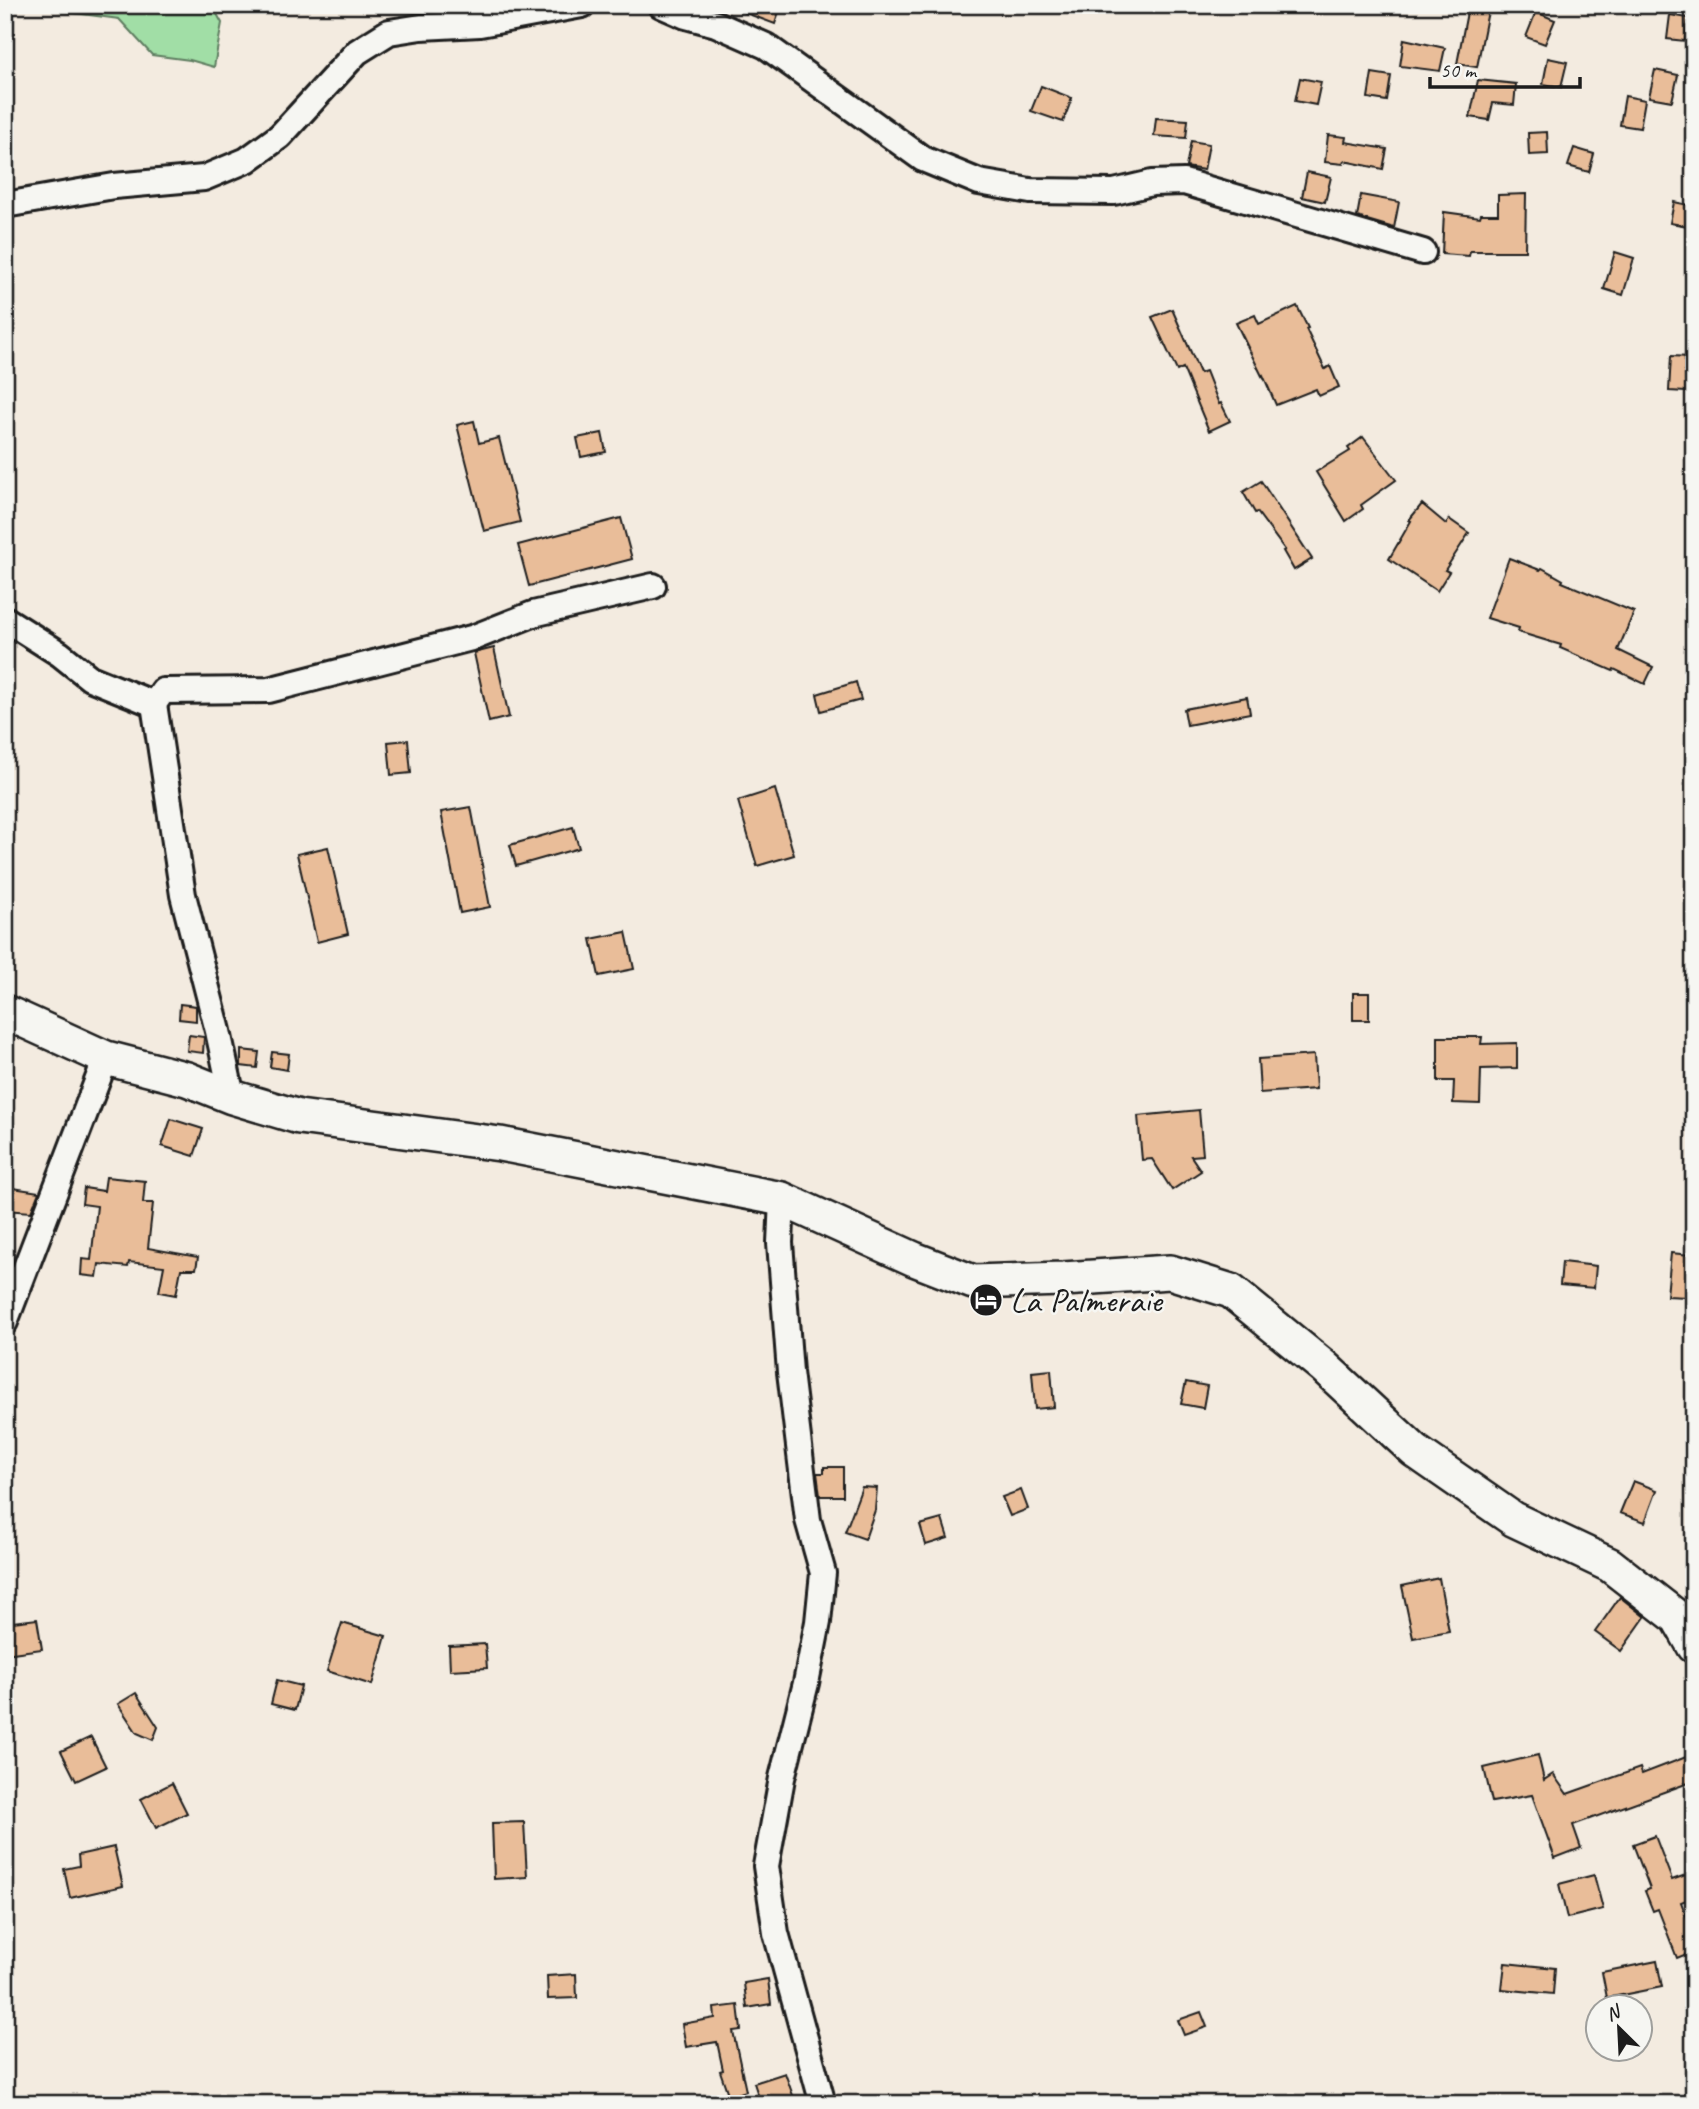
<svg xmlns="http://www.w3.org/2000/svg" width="1699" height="2109" font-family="Caveat,sans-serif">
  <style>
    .green { fill: #a1dea6; stroke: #5e7d61; stroke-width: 2 }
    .building { fill: #e9bd99; stroke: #1c1c1c; stroke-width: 2 }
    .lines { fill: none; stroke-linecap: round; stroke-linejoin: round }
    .street-casing { stroke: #1c1c1c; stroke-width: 30 }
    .secondary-casing { stroke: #1c1c1c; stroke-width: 38 }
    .street { stroke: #f6f6f2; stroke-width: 24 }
    .secondary { stroke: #f6f6f2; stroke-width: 33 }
    .labels { text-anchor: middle; stroke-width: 5; stroke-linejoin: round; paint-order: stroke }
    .poi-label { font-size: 35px; fill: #1c1c1c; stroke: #f6f6f2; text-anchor: start }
  </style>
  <rect width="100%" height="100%" fill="#f3ebe0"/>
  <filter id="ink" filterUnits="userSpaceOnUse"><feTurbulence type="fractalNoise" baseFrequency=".0143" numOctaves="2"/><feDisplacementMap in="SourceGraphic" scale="14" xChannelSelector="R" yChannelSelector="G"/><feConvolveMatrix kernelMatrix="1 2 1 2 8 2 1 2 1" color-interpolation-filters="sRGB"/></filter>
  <g filter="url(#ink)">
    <polygon class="green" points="51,5 212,5 222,23 214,67 190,60 152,55 119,19 60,11"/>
    <g class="building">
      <polygon points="730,5 781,5 775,24 730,7"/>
      <polygon points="1468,7 1488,11 1477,67 1457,64"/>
      <polygon points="1536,12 1555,20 1545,44 1526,37"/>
      <polygon points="1670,15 1688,18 1685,41 1667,39"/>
      <polygon points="1404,39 1445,48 1440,71 1400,66"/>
      <polygon points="1548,58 1567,62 1561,87 1543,84"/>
      <polygon points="1655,70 1678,75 1672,101 1649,97"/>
      <polygon points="1372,73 1391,76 1387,101 1368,98"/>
      <polygon points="1300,78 1321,82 1316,105 1295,101"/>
      <polygon points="1478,80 1516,84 1514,105 1493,103 1489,120 1470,117"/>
      <polygon points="1041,86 1072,98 1063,122 1031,111"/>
      <polygon points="1625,96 1645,100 1640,128 1620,125"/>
      <polygon points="1156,118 1188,120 1186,138 1154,136"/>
      <polygon points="1547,132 1548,154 1529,155 1528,133"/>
      <polygon points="1328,135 1346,137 1345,142 1387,149 1383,169 1344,161 1343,164 1325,162"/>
      <polygon points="1191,141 1209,144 1204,170 1186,167"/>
      <polygon points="1574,148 1594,154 1589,172 1568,166"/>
      <polygon points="1307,172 1331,177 1325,202 1302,197"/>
      <polygon points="1526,194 1525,251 1470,251 1469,256 1442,254 1444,212 1480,217 1481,214 1498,214 1498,195"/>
      <polygon points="1361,195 1399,202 1394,228 1357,217"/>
      <polygon points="1674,202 1694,206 1694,227 1670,223"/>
      <polygon points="1615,252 1634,258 1623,295 1604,289"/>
      <polygon points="1297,306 1308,328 1306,329 1325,369 1330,366 1339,387 1319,396 1316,389 1276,405 1263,375 1262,376 1236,323 1255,315 1259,324"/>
      <polygon points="1172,309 1200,373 1206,371 1219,404 1221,403 1230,421 1209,431 1183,368 1177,371 1152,317"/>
      <polygon points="1671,356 1689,357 1686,392 1669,391"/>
      <polygon points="474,421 479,443 499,438 520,522 484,531 457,425"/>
      <polygon points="602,433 606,452 581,457 577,438"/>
      <polygon points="1363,437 1396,480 1361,505 1363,509 1346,521 1316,472 1350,451 1348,448"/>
      <polygon points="1261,481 1312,559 1294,570 1283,551 1285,550 1257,512 1255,513 1243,492"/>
      <polygon points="1422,504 1446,524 1449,519 1469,533 1445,570 1449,572 1437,591 1389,559 1411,521 1409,520"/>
      <polygon points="621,518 632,559 529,586 518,545"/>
      <polygon points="1509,558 1540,570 1542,568 1563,580 1562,582 1634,612 1618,650 1653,667 1645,684 1614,669 1613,671 1560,648 1561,645 1518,632 1519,628 1487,618"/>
      <polygon points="494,648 509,717 489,722 474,653"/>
      <polygon points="856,682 861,700 821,711 817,694"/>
      <polygon points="1247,697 1250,713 1187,725 1184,709"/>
      <polygon points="408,740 411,773 391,775 388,742"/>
      <polygon points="775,789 794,855 757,866 738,801"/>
      <polygon points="471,807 490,907 460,913 441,812"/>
      <polygon points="573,827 579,848 516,866 510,845"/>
      <polygon points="328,847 348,934 317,942 297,854"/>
      <polygon points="626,932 634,969 599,976 591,939"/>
      <rect x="1353" y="993" width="16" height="27"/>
      <polygon points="180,1004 196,1006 196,1021 179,1019"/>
      <polygon points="189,1035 204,1037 203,1053 187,1051"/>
      <polygon points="1438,1037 1482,1037 1481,1044 1517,1043 1517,1068 1481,1069 1480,1104 1453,1103 1454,1081 1438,1081"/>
      <polygon points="241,1050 259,1052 257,1068 241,1066"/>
      <polygon points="272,1052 289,1054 287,1070 270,1067"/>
      <polygon points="1314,1055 1316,1089 1260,1093 1258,1059"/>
      <polygon points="1199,1110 1203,1155 1191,1156 1201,1171 1172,1190 1152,1159 1142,1160 1138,1116"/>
      <polygon points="171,1119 203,1129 194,1156 162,1146"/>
      <polygon points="106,1177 145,1181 143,1203 153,1203 148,1248 198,1257 196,1269 181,1269 176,1295 159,1292 164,1266 129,1262 128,1267 99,1264 97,1277 81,1275 82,1259 91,1260 97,1206 82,1204 84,1188 104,1191"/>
      <polygon points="13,1188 39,1192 31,1212 5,1210 5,1205"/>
      <polygon points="1671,1253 1690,1255 1687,1297 1667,1296"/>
      <polygon points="1562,1262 1596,1266 1594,1288 1560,1285"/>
      <polygon points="1051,1370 1054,1407 1035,1409 1032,1372"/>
      <polygon points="1186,1382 1207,1386 1203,1408 1181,1404"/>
      <polygon points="824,1467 843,1467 843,1496 820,1496 817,1473 824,1473"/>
      <polygon points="1633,1481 1657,1490 1645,1522 1620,1513"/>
      <polygon points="862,1487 877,1488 875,1510 865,1539 845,1532"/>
      <polygon points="1021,1490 1028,1509 1010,1516 1002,1497"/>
      <polygon points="942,1519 948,1538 926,1545 920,1525"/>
      <polygon points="1439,1578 1449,1631 1413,1638 1402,1586"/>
      <polygon points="1620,1597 1645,1617 1621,1651 1595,1632"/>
      <polygon points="37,1619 42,1649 5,1654 5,1623"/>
      <polygon points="342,1623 386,1636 372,1685 327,1671"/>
      <polygon points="485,1644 487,1668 450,1670 449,1646"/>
      <polygon points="277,1680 301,1686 295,1710 271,1704"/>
      <polygon points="136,1693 158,1727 153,1740 137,1733 118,1704"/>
      <polygon points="91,1737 106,1767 76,1781 61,1751"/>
      <polygon points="1694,1754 1694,1781 1573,1825 1581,1848 1555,1858 1532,1795 1492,1802 1484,1768 1538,1755 1544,1780 1553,1774 1567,1794 1640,1768 1642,1774"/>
      <polygon points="172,1783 187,1813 156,1828 141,1799"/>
      <polygon points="524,1822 527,1877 494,1879 492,1823"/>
      <polygon points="1655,1836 1672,1880 1694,1872 1694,1897 1681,1902 1694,1936 1694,1951 1677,1958 1658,1909 1653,1911 1645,1891 1650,1889 1633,1844"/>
      <polygon points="114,1847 123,1886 70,1898 64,1869 79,1866 78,1855"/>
      <polygon points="1594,1875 1603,1909 1567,1918 1559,1884"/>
      <polygon points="1657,1961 1662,1987 1607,1998 1602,1972"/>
      <polygon points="1505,1963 1555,1968 1553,1994 1502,1989"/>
      <polygon points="576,1974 577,1998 548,1999 547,1976"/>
      <polygon points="768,1979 771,2004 747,2008 744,1983"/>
      <polygon points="738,2005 741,2030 733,2031 746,2091 729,2097 720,2071 723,2070 717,2042 686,2047 682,2024 715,2018 714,2008"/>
      <polygon points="1201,2012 1207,2027 1184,2035 1178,2020"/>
      <polygon points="785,2073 796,2104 761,2104 754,2083"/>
    </g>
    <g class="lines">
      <defs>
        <g id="street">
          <polyline points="661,5 686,16 716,24 766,46 923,159 979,182 1030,191 1114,192 1152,183 1184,182 1423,252"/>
          <polyline points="5,205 114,186 204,178 247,160 280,136 357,52 389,32 421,27 480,24 582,5"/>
          <polyline points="5,619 60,654 90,678 154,704"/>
          <polyline points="232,1097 218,1031 183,895 154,704 163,691 268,690 475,637 533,614 653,586"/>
          <polyline points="782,1199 780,1243 790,1372 808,1520 823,1573 818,1622 806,1683 782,1778 766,1866 776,1933 823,2104"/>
          <polyline points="5,1322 106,1058"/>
        </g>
        <polyline id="secondary" points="5,1012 106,1058 187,1079 232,1097 299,1117 500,1144 782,1199 914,1259 973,1282 1063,1279 1170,1272 1231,1291 1323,1366 1415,1451 1513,1519 1610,1565 1678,1618 1694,1646"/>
      </defs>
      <use href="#street" class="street-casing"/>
      <use href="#secondary" class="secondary-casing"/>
      <use href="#street" class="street"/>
      <use href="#secondary" class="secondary"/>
    </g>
  </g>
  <defs>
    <symbol id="hotel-disc" viewBox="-11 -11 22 22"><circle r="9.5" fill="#1c1c1c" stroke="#f6f6f2"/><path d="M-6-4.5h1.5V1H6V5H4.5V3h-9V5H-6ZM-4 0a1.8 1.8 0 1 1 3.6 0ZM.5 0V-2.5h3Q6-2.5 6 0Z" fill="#fff"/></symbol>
  </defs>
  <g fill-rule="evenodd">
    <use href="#hotel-disc" x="967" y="1281" width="38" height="38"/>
  </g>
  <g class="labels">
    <g class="poi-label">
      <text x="1010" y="1312">La Palmeraie</text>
    </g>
  </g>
  <rect width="1699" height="2109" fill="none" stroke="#f6f6f2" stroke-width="28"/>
  <rect x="14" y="14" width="1671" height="2081" fill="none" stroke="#1c1c1c" stroke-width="2.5" filter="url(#ink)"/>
  <g transform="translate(1619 2028) rotate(336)"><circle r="33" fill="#f6f6f2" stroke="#9f9f9c" stroke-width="2"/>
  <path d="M0-5L12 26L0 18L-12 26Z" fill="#1c1c1c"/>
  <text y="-10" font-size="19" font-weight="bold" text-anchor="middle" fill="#1c1c1c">N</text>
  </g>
  <path d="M1430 77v10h150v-10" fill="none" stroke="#1c1c1c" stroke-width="3.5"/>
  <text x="1440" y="77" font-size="21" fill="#1c1c1c" stroke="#f6f6f2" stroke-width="5" paint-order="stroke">50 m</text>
</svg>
